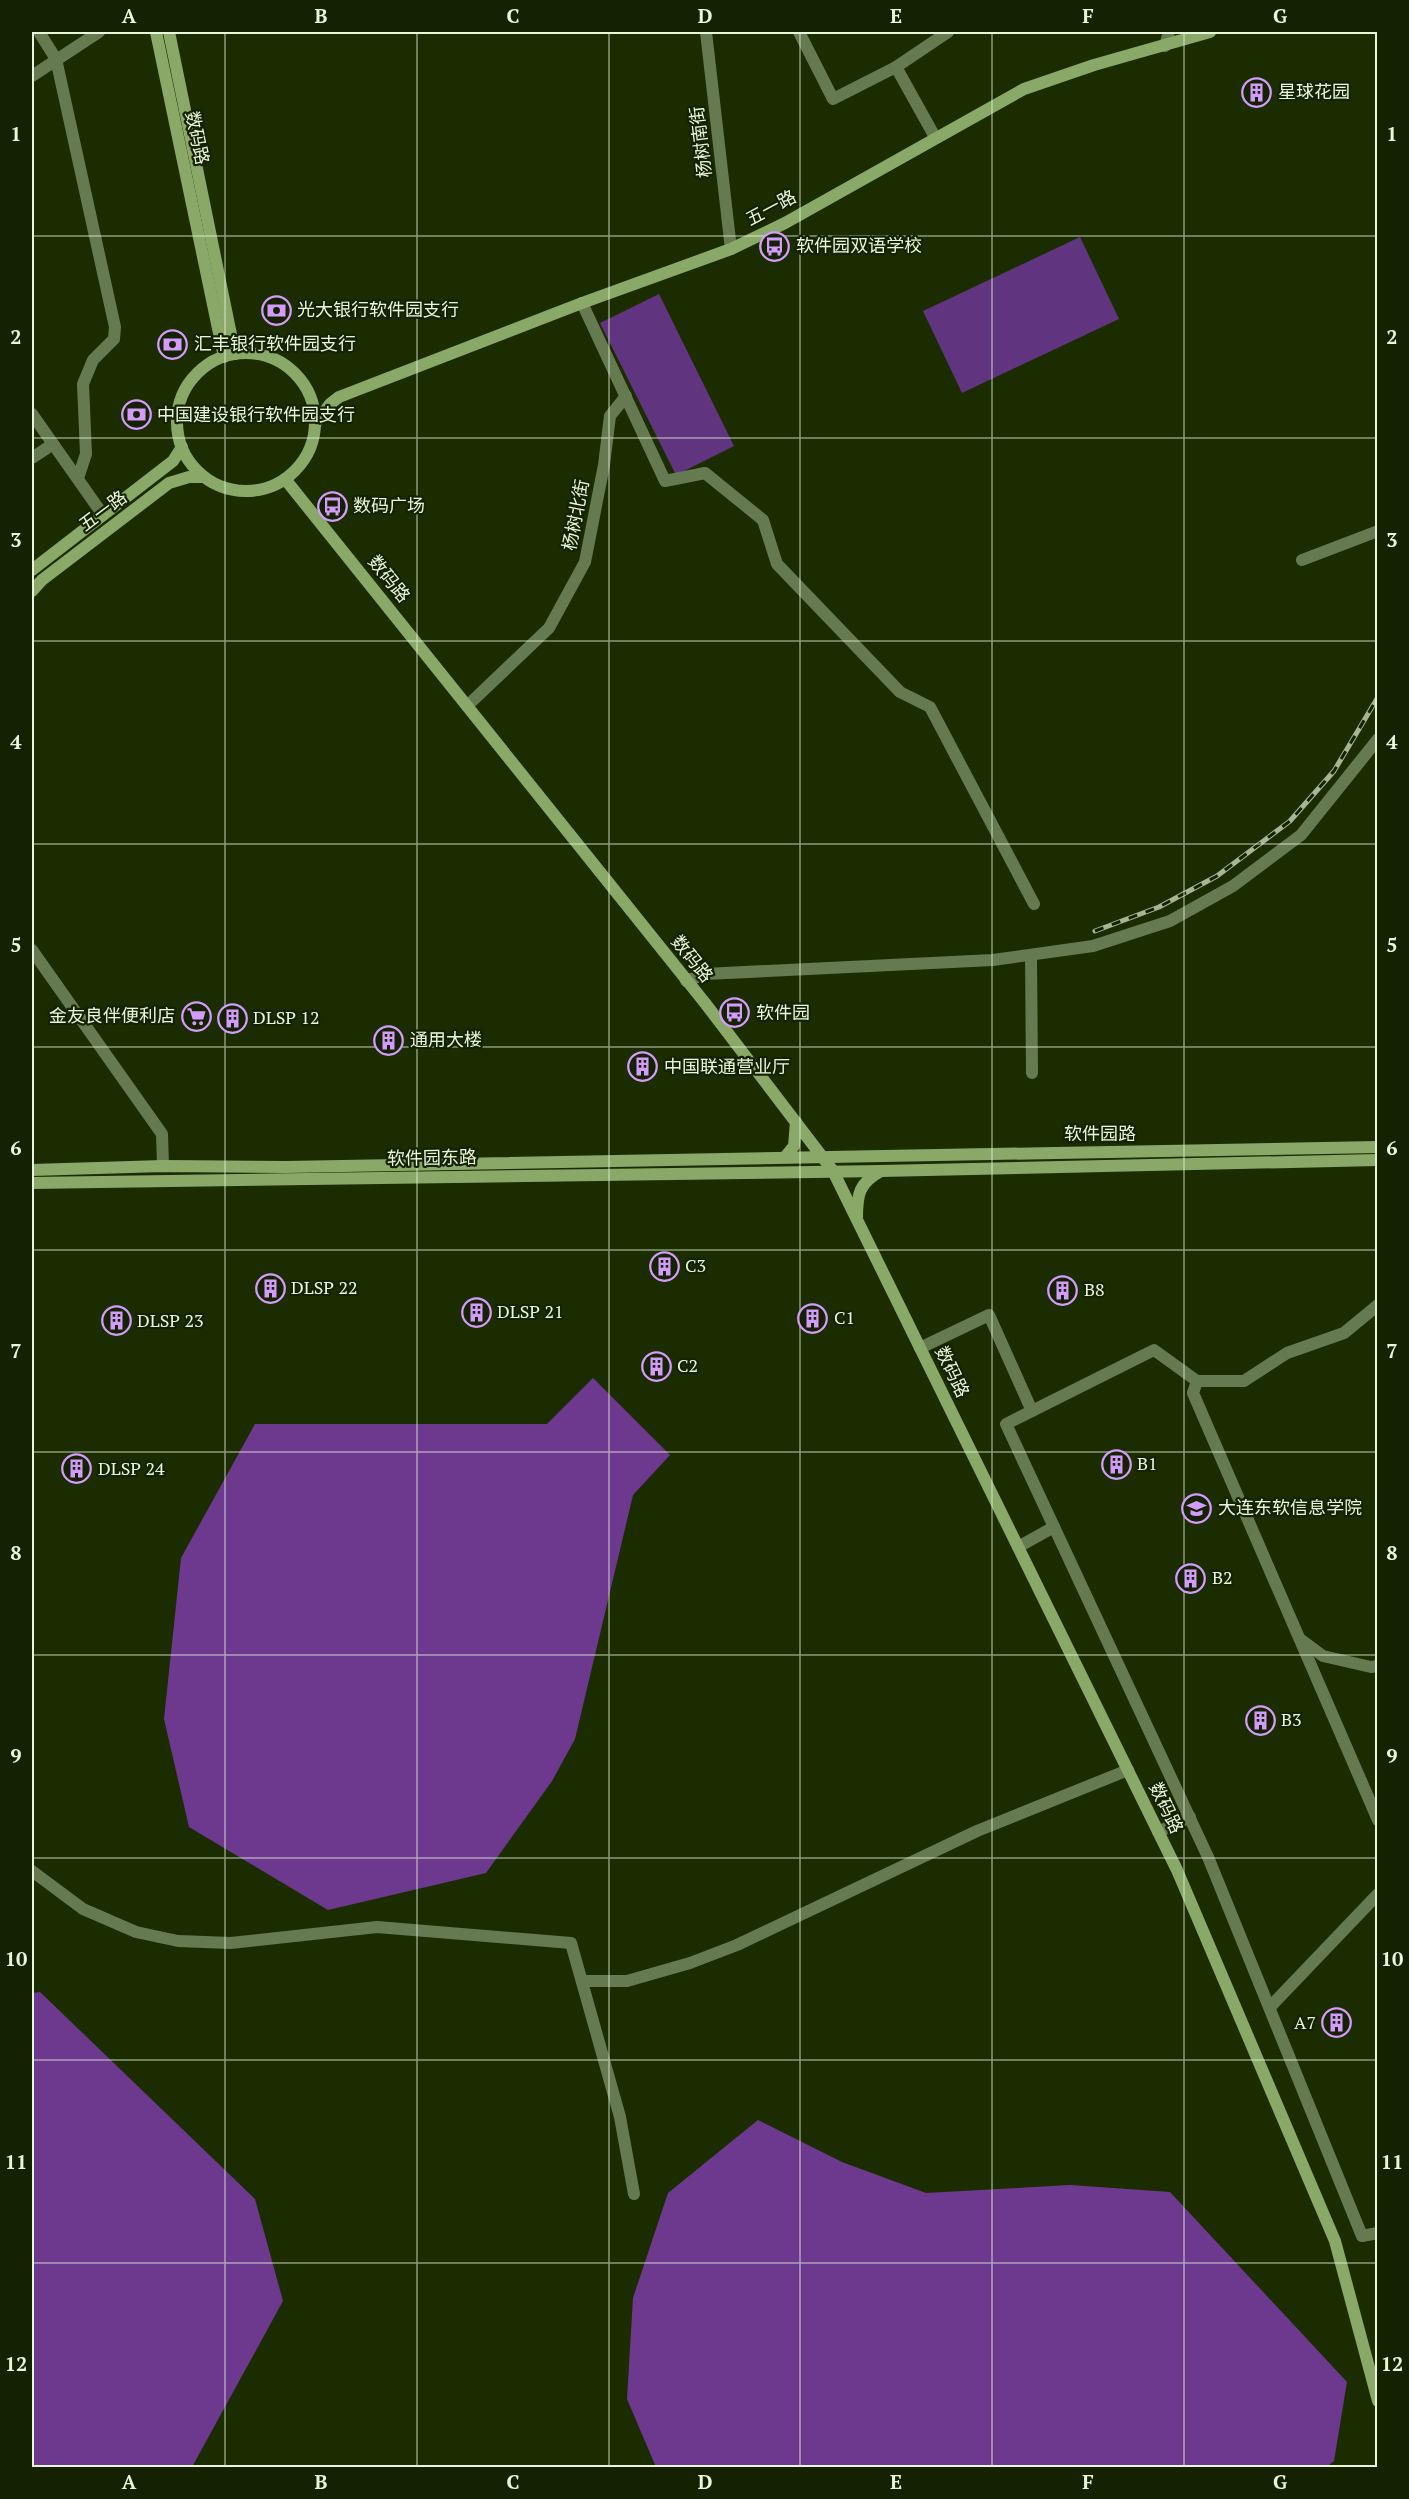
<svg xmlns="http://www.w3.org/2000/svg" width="1409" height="2499" font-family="'PT Serif','Noto Sans SC',serif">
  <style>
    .green { fill: #61347f }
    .forest { fill: #6d398f }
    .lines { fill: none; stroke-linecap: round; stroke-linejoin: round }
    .minor { stroke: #667a52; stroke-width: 12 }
    .tertiary { stroke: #667a52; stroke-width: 12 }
    .secondary { stroke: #8aa968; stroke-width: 12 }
    .rail-casing { stroke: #a7b595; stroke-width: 5 }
    .rail { stroke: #142201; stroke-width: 3; stroke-dasharray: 9; stroke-linecap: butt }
    .grid { fill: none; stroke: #e9f6dc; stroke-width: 1.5; stroke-opacity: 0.55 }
    .labels { text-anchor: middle; stroke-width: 4.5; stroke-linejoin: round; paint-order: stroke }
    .poi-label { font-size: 18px; fill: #e9f6dc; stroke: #142201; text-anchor: start }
    .street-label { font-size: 18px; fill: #e9f6dc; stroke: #142201 }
    .neatline { fill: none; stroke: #e9f6dc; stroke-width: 2 }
    .grid-label { font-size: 20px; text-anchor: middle; font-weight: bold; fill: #e9f6dc }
  </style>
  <rect width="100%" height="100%" fill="#1b2d00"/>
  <g class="green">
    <polygon points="1080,237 1119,319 962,393 923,311"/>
    <polygon points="659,294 734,446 676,475 600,323"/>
  </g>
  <g class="forest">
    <polygon points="593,1378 670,1455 633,1495 575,1739 552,1781 486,1873 328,1910 189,1827 164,1719 181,1558 255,1424 547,1424"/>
    <polygon points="40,1992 255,2199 283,2301 192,2467 32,2467 32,1993"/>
    <polygon points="758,2120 842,2162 926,2193 1070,2185 1170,2192 1347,2382 1334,2461 1325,2468 656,2467 627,2399 633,2298 668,2193"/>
  </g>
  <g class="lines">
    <g class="minor">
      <polyline points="39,32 56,59 115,327 114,339 93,360 83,384 86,454 78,478"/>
      <polyline points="706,32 731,249"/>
      <polyline points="799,32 833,99 896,67 948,32"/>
      <polyline points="896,67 935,137"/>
      <polyline points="32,76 99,32"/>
      <polyline points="582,303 665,481 705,473 763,520 777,564 900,692 930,707 1034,904"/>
      <polyline points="32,414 103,515"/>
      <polyline points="32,458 53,444"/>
      <polyline points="1302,560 1378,531"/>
      <polyline points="467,706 549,628 585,562 604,465 610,416 626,396"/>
      <polyline points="32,950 162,1134 163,1166"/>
      <polyline points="1031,955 1032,1073"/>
      <polyline points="686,981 705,974 993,960 1093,946 1170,921 1233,886 1301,835 1378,739"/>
      <polyline points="920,1348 989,1315 1032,1411"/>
      <polyline points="1197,1381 1244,1381 1287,1353 1344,1333 1378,1305"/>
      <polyline points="1018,1547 1054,1527"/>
      <polyline points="1300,1639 1323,1656 1371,1667 1378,1666"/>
      <polyline points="1378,1820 1193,1393 1197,1381 1154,1350 1006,1424 1208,1857 1362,2236 1378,2233"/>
      <polyline points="1158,1832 1190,1817"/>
      <polyline points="32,1871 83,1909 136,1932 178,1941 231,1943 377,1927 571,1943 620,2117 634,2194"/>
      <polyline points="582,1981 627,1981 690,1963 737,1945 977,1831 1128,1770"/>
      <polyline points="1270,2007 1378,1894"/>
    </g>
    <polyline class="tertiary" points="1165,46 1169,32"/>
    <g class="secondary">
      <polyline points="156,32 224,357"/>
      <polyline points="169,32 235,354"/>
      <circle cx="246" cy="422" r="69"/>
      <polyline points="315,424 330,404 339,397 582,303 731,249 785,223 1024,89 1094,65 1210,32"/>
      <polyline points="285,479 705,1003 833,1171 1177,1870 1335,2241 1378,2401"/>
      <polyline points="32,570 173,461 182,447"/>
      <polyline points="32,591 42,580 169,483 189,477 204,477"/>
      <polyline points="785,1157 794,1146 796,1122"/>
      <polyline points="32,1170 163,1166 286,1167 1378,1147"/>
      <polyline points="32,1183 881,1171 1378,1160"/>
      <path d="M857 1218C857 1194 859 1183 881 1171"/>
    </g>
    <defs>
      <polyline id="rail" points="1095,931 1159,907 1217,876 1290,821 1334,771 1378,697"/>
    </defs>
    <use href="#rail" class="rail-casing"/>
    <use href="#rail" class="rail"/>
  </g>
  <path class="grid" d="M225 32V2468M417 32V2468M609 32V2468M800 32V2468M992 32V2468M1184 32V2468M32 236H1378M32 438H1378M32 641H1378M32 844H1378M32 1047H1378M32 1250H1378M32 1452H1378M32 1655H1378M32 1858H1378M32 2060H1378M32 2263H1378"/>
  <defs>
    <symbol id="building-ring" viewBox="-11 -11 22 22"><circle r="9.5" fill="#142201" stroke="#d39cfc" stroke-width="1.5"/><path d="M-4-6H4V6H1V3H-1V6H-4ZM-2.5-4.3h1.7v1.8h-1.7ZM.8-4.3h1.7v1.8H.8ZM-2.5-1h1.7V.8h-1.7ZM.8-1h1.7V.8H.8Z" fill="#d39cfc"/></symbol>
    <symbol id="bus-ring" viewBox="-11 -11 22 22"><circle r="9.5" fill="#142201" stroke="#d39cfc" stroke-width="1.5"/><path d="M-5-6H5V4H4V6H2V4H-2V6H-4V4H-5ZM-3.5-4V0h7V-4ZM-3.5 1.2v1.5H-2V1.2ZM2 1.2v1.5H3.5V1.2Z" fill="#d39cfc"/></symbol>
    <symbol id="bank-ring" viewBox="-11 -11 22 22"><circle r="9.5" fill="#142201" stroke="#d39cfc" stroke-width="1.5"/><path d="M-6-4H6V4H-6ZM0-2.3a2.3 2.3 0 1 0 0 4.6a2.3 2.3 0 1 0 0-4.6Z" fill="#d39cfc"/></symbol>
    <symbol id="supermarket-ring" viewBox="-11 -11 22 22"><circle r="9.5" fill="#142201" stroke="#d39cfc" stroke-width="1.5"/><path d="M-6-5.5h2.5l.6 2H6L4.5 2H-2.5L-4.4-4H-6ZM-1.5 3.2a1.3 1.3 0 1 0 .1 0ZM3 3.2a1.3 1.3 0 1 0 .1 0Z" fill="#d39cfc"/></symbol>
    <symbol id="university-ring" viewBox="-11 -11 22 22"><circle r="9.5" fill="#142201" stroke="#d39cfc" stroke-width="1.5"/><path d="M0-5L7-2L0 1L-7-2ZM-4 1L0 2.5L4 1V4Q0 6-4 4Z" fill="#d39cfc"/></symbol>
  </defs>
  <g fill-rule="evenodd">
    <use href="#building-ring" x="1240" y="76" width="33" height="33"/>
    <use href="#bus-ring" x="758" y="230" width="33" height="33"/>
    <use href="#bank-ring" x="260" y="294" width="33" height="33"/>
    <use href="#bank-ring" x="156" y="328" width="33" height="33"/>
    <use href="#bank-ring" x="120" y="398" width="33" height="33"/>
    <use href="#bus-ring" x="316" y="490" width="33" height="33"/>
    <use href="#bus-ring" x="718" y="996" width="33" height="33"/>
    <use href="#supermarket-ring" x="180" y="1000" width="33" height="33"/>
    <use href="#building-ring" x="216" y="1002" width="33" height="33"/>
    <use href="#building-ring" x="372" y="1024" width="33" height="33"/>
    <use href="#building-ring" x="626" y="1050" width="33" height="33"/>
    <use href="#building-ring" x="648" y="1250" width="33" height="33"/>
    <use href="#building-ring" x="254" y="1272" width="33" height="33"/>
    <use href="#building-ring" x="1046" y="1274" width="33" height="33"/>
    <use href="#building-ring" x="460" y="1296" width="33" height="33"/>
    <use href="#building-ring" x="796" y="1302" width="33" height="33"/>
    <use href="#building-ring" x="100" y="1304" width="33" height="33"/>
    <use href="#building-ring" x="640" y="1350" width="33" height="33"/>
    <use href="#building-ring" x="1100" y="1448" width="33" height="33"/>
    <use href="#building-ring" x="60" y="1452" width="33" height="33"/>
    <use href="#university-ring" x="1180" y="1492" width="33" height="33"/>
    <use href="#building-ring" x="1174" y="1562" width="33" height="33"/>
    <use href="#building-ring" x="1244" y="1704" width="33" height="33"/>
    <use href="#building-ring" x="1320" y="2006" width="33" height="33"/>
  </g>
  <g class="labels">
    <g class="poi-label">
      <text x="1278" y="98">星球花园</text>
      <text x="796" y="252">软件园双语学校</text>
      <text x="297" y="316">光大银行软件园支行</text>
      <text x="194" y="350">汇丰银行软件园支行</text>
      <text x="157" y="421">中国建设银行软件园支行</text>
      <text x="353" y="512">数码广场</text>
      <text x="756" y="1019">软件园</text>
      <text x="175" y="1022" text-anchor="end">金友良伴便利店</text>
      <text x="253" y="1024">DLSP 12</text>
      <text x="410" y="1046">通用大楼</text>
      <text x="664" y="1073">中国联通营业厅</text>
      <text x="685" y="1272">C3</text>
      <text x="291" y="1294">DLSP 22</text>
      <text x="1084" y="1296">B8</text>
      <text x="497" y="1318">DLSP 21</text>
      <text x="834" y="1324">C1</text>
      <text x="137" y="1327">DLSP 23</text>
      <text x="677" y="1372">C2</text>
      <text x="1137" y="1470">B1</text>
      <text x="98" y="1475">DLSP 24</text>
      <text x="1218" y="1514">大连东软信息学院</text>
      <text x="1212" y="1584">B2</text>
      <text x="1281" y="1726">B3</text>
      <text x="1316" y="2029" text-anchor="end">A7</text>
    </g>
    <g class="street-label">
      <text transform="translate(197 138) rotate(78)" y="6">数码路</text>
      <text transform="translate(701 142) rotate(-97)" y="6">杨树南街</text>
      <text transform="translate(771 208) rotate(-28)" y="6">五一路</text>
      <text transform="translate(103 511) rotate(-37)" y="6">五一路</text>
      <text transform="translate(576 515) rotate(-79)" y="6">杨树北街</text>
      <text transform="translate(389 579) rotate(51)" y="6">数码路</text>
      <text transform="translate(692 959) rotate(51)" y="6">数码路</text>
      <text x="1100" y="1140">软件园路</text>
      <text transform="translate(432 1158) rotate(-1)" y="6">软件园东路</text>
      <text transform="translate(952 1372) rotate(64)" y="6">数码路</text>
      <text transform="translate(1166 1808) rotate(64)" y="6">数码路</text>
    </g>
  </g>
  <rect width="1409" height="2499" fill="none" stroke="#142201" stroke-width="66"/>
  <rect x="33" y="33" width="1343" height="2433" class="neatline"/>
  <g class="grid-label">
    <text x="129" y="23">A</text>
    <text x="321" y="23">B</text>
    <text x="513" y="23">C</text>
    <text x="705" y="23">D</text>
    <text x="896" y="23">E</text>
    <text x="1088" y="23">F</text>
    <text x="1280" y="23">G</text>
    <text x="16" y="141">1</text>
    <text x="1392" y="141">1</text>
    <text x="16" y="344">2</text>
    <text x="1392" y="344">2</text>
    <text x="16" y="547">3</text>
    <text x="1392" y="547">3</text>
    <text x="16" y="749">4</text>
    <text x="1392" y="749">4</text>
    <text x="16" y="952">5</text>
    <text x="1392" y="952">5</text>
    <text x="16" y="1155">6</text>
    <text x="1392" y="1155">6</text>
    <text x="16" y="1358">7</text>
    <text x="1392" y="1358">7</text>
    <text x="16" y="1560">8</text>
    <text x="1392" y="1560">8</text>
    <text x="16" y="1763">9</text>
    <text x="1392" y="1763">9</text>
    <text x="16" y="1966">10</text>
    <text x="1392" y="1966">10</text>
    <text x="16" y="2169">11</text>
    <text x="1392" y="2169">11</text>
    <text x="16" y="2371">12</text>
    <text x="1392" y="2371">12</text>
    <text x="129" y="2489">A</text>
    <text x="321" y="2489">B</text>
    <text x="513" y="2489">C</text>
    <text x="705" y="2489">D</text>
    <text x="896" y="2489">E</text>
    <text x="1088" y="2489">F</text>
    <text x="1280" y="2489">G</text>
  </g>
</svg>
